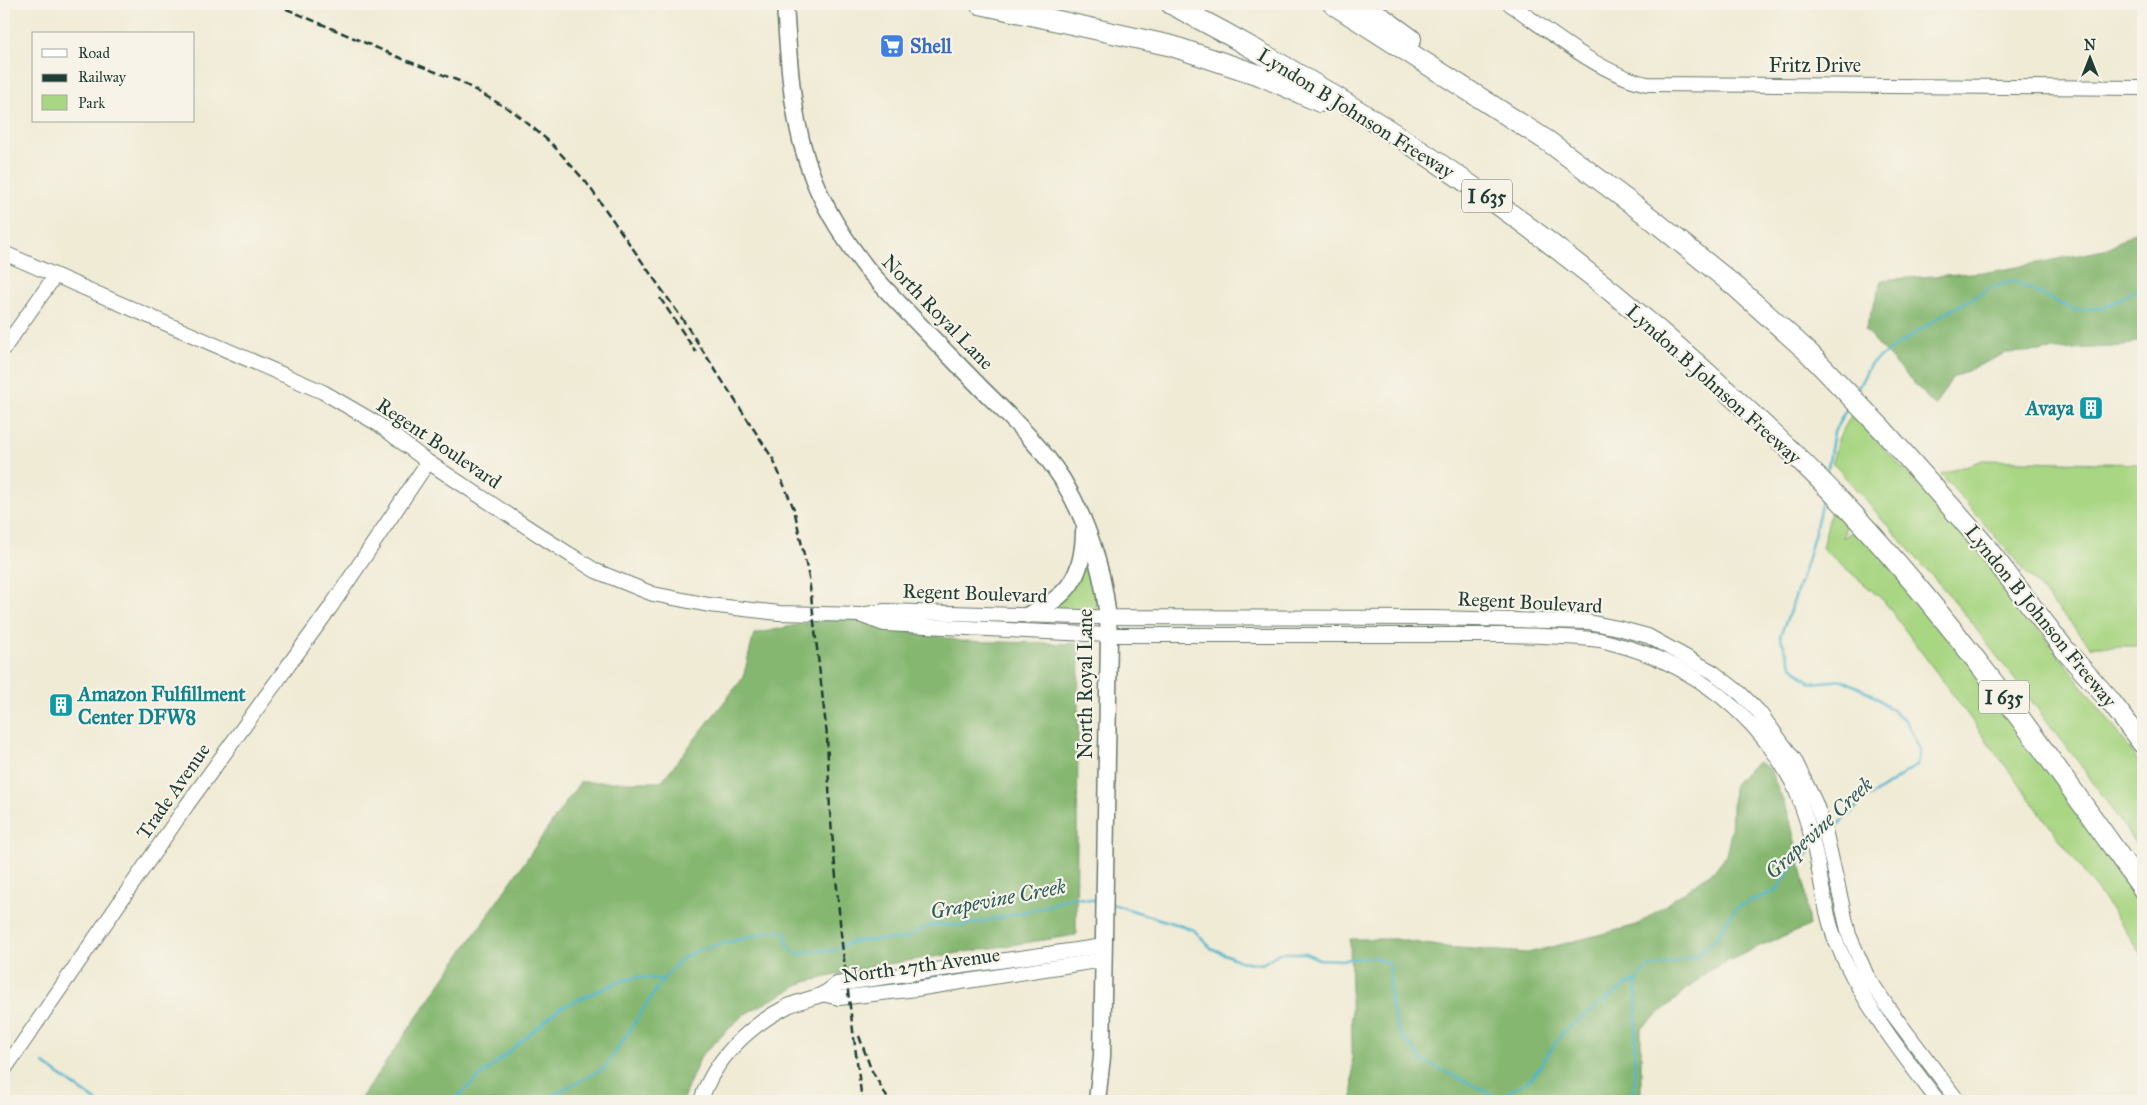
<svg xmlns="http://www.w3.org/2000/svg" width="2147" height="1105" font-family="'IM FELL Great Primer',serif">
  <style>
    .green { fill: #a9d683; stroke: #648a5c }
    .forest { fill: #86b771; stroke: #527a52 }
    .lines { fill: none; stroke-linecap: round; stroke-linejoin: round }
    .stream { stroke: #4fb6cd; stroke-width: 2.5 }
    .minor-casing { stroke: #687a6c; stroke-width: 16 }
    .major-casing { stroke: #687a6c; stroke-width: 19 }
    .highway-casing { stroke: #687a6c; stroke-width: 22 }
    .minor { stroke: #fff; stroke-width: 14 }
    .major { stroke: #fff; stroke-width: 16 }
    .highway { stroke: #fff; stroke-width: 20 }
    .rail { stroke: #1f3d34; stroke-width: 2.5; stroke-dasharray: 8 4; stroke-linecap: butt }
    .labels { text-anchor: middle; stroke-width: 4.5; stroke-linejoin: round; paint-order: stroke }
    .shield { fill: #f7f3e8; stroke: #60746a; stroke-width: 1 }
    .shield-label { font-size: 19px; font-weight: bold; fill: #1f3d34 }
    .shop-label { font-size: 20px; font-weight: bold; fill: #366cbe; stroke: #f7f3e8; text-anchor: start }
    .street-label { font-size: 20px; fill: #1f3d34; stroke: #f7f3e8 }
    .culture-label { font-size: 20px; font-weight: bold; fill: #0d838f; stroke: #f7f3e8; text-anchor: end }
    .water-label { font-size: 21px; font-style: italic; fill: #2b5b5a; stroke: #f7f3e8 }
  </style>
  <rect width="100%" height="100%" fill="#f7f3e8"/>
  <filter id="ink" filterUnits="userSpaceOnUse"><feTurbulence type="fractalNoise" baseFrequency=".02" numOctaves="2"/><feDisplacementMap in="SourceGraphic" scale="10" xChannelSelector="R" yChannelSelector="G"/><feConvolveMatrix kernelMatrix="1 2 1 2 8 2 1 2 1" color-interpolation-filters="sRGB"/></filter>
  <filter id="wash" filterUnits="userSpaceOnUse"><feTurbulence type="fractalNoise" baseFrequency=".0096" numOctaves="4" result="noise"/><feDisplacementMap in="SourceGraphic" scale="20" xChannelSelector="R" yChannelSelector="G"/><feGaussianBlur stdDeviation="1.12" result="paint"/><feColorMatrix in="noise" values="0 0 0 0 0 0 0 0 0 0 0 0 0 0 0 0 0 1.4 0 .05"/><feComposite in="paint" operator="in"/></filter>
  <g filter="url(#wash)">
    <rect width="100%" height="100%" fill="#f0ebd5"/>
    <g class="green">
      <polygon points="1852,414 1972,542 2117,731 2143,768 2143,854 2083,768 1956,603 1832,462 1839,437"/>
      <polygon points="1983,460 2143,464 2143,646 2090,646 1941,474"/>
      <polygon points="1833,503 1847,518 1843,538 1857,528 1987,682 2143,901 2143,956 2103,898 1883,600 1822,548"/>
      <polygon points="1086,554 1095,586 1098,612 1053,611"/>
    </g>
    <g class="forest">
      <polygon points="2143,228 2143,339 2124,346 2006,353 1952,378 1935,406 1865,330 1882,280 1996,271 2104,250"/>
      <polygon points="845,615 960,641 1079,644 1076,935 875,966 805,982 743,1015 701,1056 682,1101 359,1101 580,782 661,782 743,678 754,634"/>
      <polygon points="1758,762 1770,769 1789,816 1803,875 1809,926 1755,948 1708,971 1641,1029 1641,1101 1353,1101 1350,939 1395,939 1444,947 1528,953 1637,925 1714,871 1726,855 1731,832 1733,787 1739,778"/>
    </g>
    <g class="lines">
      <g class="stream">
        <polyline points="1857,390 1871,363 1944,314 1992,287 2013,281 2074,310 2104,308 2143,286"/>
        <polyline points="1827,473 1834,432 1848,406"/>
        <path d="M1823 494C1814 545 1800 588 1780 636L1792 666 1811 683 1843 680 1872 694 1906 721 1920 750 1917 765 1862 802 1830 832"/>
        <polyline points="1109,903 1194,930 1211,948 1240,961 1262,964 1279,953 1305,953 1319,959 1342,960 1373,957 1390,964 1390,1002 1399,1032 1422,1060 1499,1098 1532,1078 1563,1032 1626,985 1637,980 1648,968 1695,957 1716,938 1735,909 1750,901 1776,891 1791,869 1810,852"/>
        <polyline points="44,1064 96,1101"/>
        <polyline points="452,1101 560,1008 621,981 637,977 662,979"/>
        <polyline points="541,1101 605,1068 663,979 684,957 701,949 770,932 782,931 786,933 786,940 791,951 800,954 815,950 832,951 854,941 904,939 931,925 967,925 1041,908 1072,897 1099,901"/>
        <polyline points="1634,1101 1637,980"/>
      </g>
    </g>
  </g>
  <g filter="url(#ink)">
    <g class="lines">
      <defs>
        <g id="minor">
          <path d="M1510 4C1549 31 1600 74 1647 84L2143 88"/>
          <polyline points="4,253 323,392 378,424 428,462 550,542 596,571 653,594 709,605 779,613 861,615 885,611 1082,617 1434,618 1588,622 1618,628 1648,636 1713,672 1740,693 1759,712 1794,759 1815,802 1825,830 1849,935 1867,976 1889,1009 1958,1101"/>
          <polyline points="4,348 55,276"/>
          <path d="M862 616 884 624 1109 635H1506C1537 636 1569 636 1600 640 1609 642 1618 645 1626 647 1697 668 1757 716 1792 782 1800 798 1806 818 1811 835 1821 869 1822 905 1835 939 1859 999 1899 1050 1938 1101"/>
          <polyline points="822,994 839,998 916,989 1103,960"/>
          <polyline points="4,1070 187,805 330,608 428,462"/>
          <path d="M701 1101C713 1060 750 1025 788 1006 799 1001 810 999 821 995 827 992 832 988 837 984L1104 946"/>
        </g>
        <g id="major">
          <path d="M785 4C789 62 791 123 813 178 826 211 846 242 868 270 904 310 943 349 981 388 1010 417 1040 445 1062 479 1090 525 1107 581 1109 635L1102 1057 1097 1101"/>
          <path d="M1028 615C1068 597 1083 577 1084 532"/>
        </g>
        <g id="highway">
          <polyline points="980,4 1172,46 1262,76 1320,102"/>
          <path d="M1171 4C1379 112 1572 246 1743 406 1781 441 1818 476 1853 514 1961 630 2051 760 2143 889"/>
          <polyline points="1333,4 1549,142 1652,219 1736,287 1807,351 1884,431 1982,542 2065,650 2111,702 2143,744"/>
          <polyline points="1363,4 1411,39"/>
        </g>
      </defs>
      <use href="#minor" class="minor-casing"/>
      <use href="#major" class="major-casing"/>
      <use href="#highway" class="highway-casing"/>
      <use href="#minor" class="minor"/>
      <use href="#major" class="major"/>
      <use href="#highway" class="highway"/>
      <g class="rail">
        <polyline points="275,4 405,60 459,81 514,112 551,143 586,182 681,317 773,459 794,509 809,578 827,736 830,811 842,944 862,1101"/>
        <polyline points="660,298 696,352"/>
        <polyline points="859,1036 871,1069 889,1101"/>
      </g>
    </g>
  </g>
  <defs>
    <symbol id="supermarket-square" viewBox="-11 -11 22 22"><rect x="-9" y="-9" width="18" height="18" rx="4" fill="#3f7fe0" stroke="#f7f3e8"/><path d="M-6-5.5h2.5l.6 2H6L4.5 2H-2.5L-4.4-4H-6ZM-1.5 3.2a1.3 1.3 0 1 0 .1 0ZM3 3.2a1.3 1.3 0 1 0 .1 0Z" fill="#fff"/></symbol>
    <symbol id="building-square" viewBox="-11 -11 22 22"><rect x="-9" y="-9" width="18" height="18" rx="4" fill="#0f9aa8" stroke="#f7f3e8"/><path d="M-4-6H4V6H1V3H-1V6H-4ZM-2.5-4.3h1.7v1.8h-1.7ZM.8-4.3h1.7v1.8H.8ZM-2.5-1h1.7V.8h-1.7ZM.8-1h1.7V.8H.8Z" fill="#fff"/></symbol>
  </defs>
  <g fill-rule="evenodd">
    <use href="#supermarket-square" x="878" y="32" width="28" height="28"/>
    <use href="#building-square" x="2077" y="394" width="28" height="28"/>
    <use href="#building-square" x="47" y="691" width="28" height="28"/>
  </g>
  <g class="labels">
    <g class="shield">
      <rect x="1462" y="179.5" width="50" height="33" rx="4"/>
      <rect x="1979" y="680.5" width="50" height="33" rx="4"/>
    </g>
    <g class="shield-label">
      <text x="1487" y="203">I 635</text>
      <text x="2004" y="704">I 635</text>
    </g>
    <g class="shop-label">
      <text x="910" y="53">Shell</text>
    </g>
    <g class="street-label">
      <text x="1815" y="72">Fritz Drive</text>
      <text transform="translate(1356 113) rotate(32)" y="7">Lyndon B Johnson Freeway</text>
      <text transform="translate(938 312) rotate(46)" y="7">North Royal Lane</text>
      <text transform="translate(1714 384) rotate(42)" y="7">Lyndon B Johnson Freeway</text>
      <text transform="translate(439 443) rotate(34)" y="7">Regent Boulevard</text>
      <text transform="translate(975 593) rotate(2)" y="7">Regent Boulevard</text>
      <text transform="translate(1530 602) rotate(3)" y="7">Regent Boulevard</text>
      <text transform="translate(2041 616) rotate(51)" y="7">Lyndon B Johnson Freeway</text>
      <text transform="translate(1085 684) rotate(-90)" y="7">North Royal Lane</text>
      <text transform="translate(173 791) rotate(-55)" y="7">Trade Avenue</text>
      <text transform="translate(921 965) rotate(-8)" y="7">North 27th Avenue</text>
    </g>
    <g class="culture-label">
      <text x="2074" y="415">Avaya</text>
      <text x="78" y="701" text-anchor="start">Amazon Fulfillment<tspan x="78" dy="23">Center DFW8</tspan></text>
    </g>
    <g class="water-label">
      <text transform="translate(1819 828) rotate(-43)" y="7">Grapevine Creek</text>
      <text transform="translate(998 899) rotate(-11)" y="7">Grapevine Creek</text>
    </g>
  </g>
  <rect width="2147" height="1105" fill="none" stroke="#f7f3e8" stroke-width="20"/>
  <rect x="32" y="32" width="162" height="90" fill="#f7f3e8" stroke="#a1aaa0"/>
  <rect x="42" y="49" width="25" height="8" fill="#ffffff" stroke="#a1aaa0"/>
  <text x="78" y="58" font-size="15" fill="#1f3d34">Road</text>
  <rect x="42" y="74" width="25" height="8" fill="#1f3d34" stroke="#a1aaa0"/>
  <text x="78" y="82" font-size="15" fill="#1f3d34">Railway</text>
  <rect x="42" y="95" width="25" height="15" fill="#a9d683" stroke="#a1aaa0"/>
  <text x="78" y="108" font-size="15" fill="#1f3d34">Park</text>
  <g transform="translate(2090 58)" stroke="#f7f3e8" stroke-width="4" paint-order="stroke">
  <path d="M0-4L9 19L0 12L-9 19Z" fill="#1f3d34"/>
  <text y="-8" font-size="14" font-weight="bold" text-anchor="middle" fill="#1f3d34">N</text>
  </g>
</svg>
